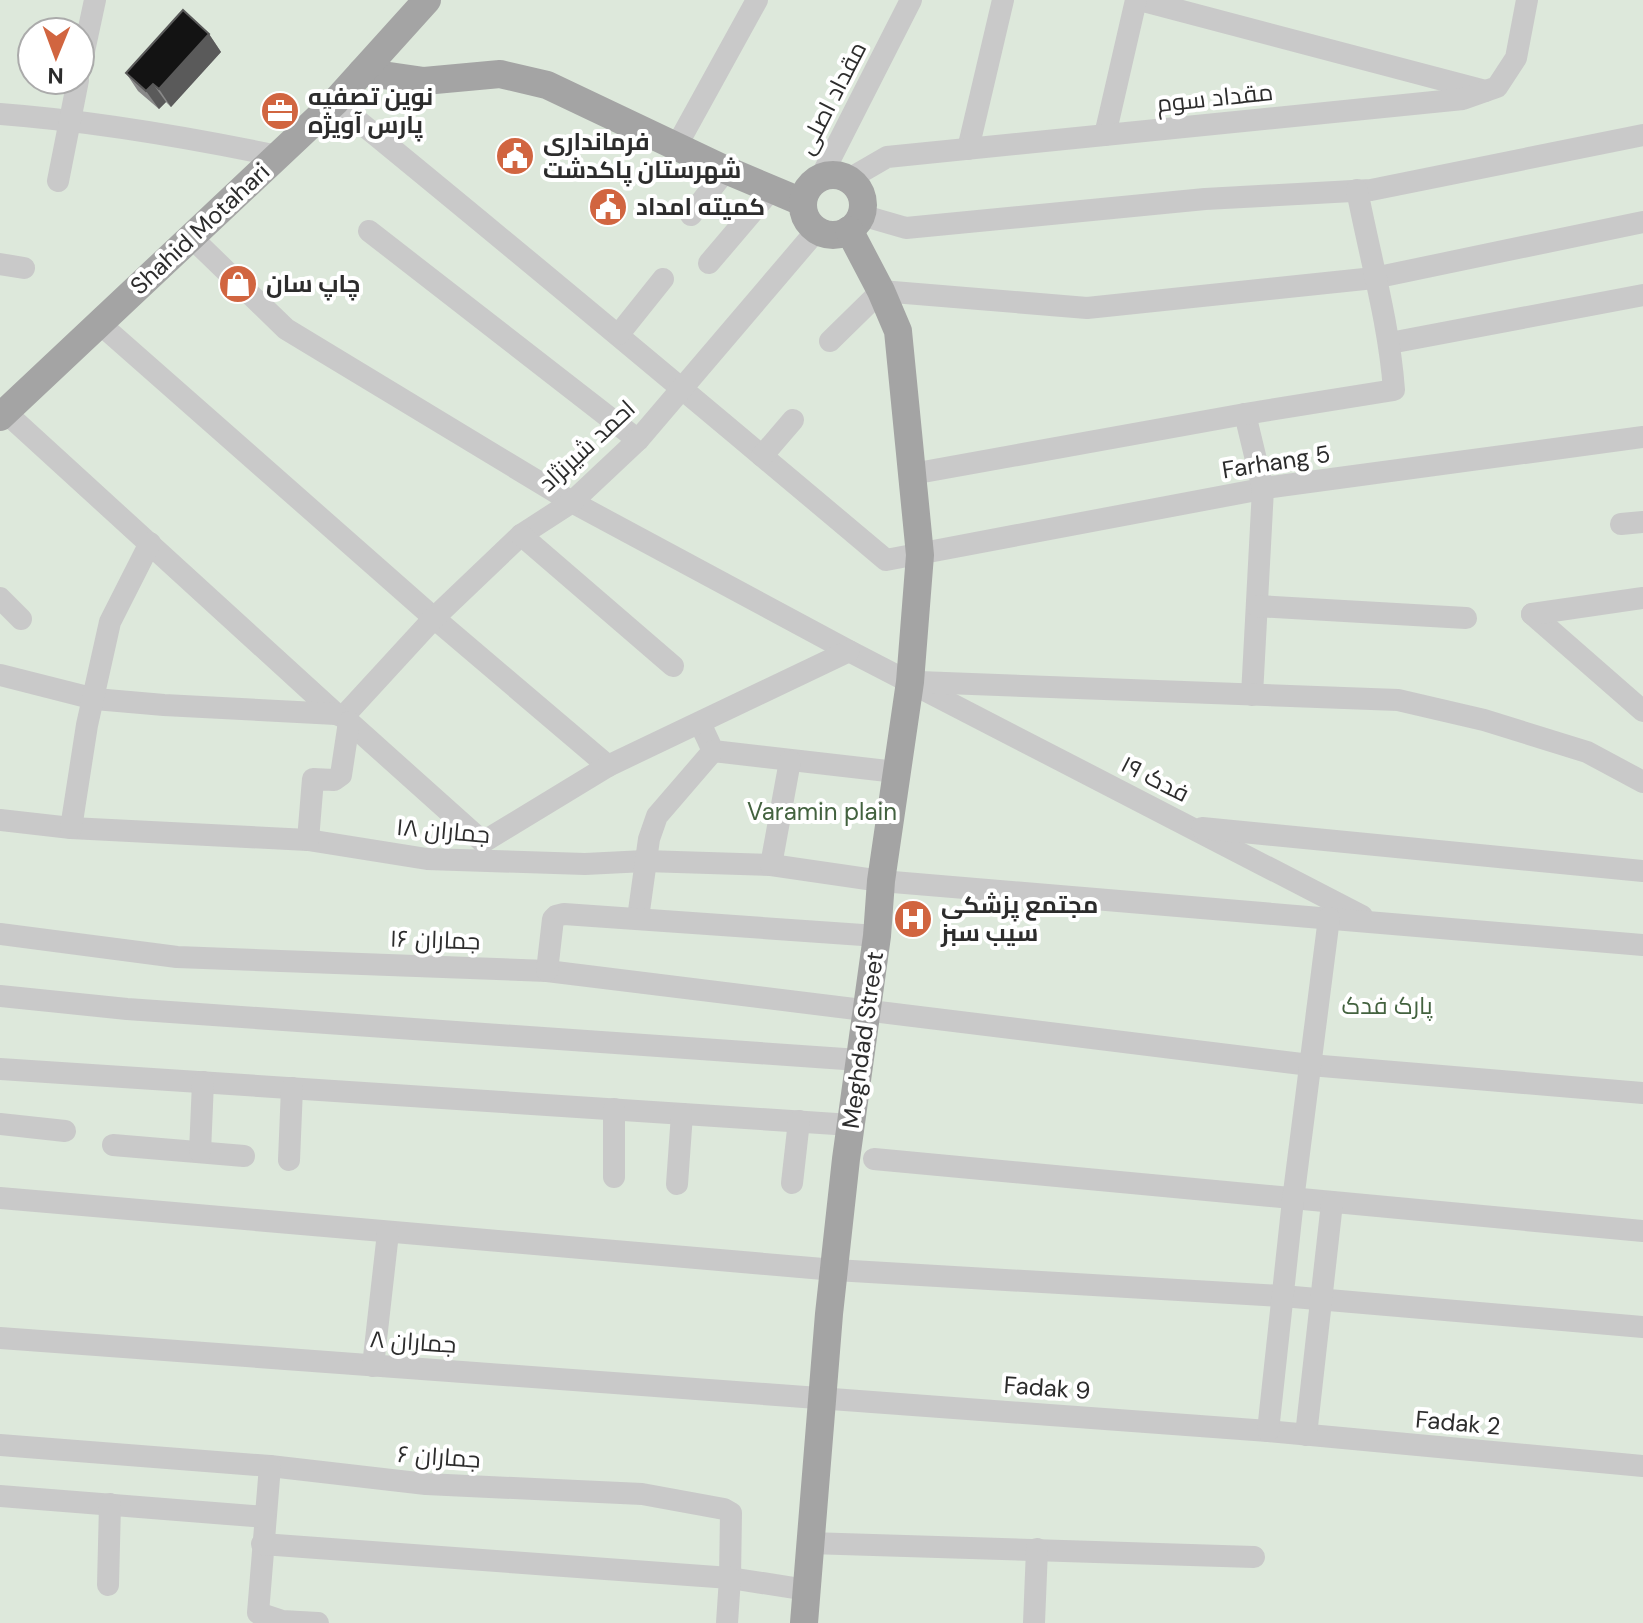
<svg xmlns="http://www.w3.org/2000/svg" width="1643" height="1623" font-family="'DM Sans',Cairo,sans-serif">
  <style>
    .green { fill: #dde8db; fill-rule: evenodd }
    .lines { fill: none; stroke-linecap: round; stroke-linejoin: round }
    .minor { stroke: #c9c9c9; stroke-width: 22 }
    .major { stroke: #a4a4a4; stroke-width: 28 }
    .wall { fill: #898989 }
    .shaded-wall { fill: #5a5a5a }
    .building { fill: #131313; stroke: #5a5a5a; stroke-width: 2 }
    .labels { text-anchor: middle; stroke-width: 8; stroke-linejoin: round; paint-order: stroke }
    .poi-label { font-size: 24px; font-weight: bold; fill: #2c2c2c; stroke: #fff; text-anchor: start }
    .street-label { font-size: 24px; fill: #2c2c2c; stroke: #fff }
    .park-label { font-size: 24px; fill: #43623f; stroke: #fff }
  </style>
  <rect width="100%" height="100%" fill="#fff"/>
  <path class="green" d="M0 0H1643V1623H0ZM32 32H80V80H32Z"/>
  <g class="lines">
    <g class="minor">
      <polyline points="1140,0 1485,91"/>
      <polyline points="80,70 95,0"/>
      <path d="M335 102C520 253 703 406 886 560L1272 487 1643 437"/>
      <path d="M0 114C94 121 186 137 278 156"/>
      <polyline points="1105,135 1136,0"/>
      <polyline points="676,147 757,0"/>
      <polyline points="968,149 1003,0"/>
      <polyline points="821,177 911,0"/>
      <polyline points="849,179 887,157 1463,99 1497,87 1516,58 1527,0"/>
      <polyline points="58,181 78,80"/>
      <polyline points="691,215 726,170"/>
      <polyline points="861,215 906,228 1205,199 1371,190 1643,135"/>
      <polyline points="369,231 638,440"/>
      <polyline points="191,237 286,329 572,502 849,651 1362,916"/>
      <polyline points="709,263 771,190"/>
      <polyline points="0,264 24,268"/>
      <polyline points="99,323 434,618 608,766"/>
      <polyline points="619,334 663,279"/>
      <polyline points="830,341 881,291 1087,308 1374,278 1643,222"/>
      <polyline points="1390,343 1643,295"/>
      <polyline points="5,412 336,714 343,717 434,618 521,535 572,502 638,440 817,230"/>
      <polyline points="1245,414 1263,489 1252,695"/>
      <polyline points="762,456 793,420"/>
      <path d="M912 474 1245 414 1394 390C1389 323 1370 257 1357 190"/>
      <polyline points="1621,524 1643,522"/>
      <polyline points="521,535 673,666"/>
      <polyline points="0,598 21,619"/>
      <polyline points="1257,606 1466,618"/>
      <polyline points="1532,614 1643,711"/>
      <polyline points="1532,614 1643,598"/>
      <polyline points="0,675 95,699 164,705 336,714"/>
      <polyline points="919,682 1398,700 1484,720 1587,752 1643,782"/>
      <polyline points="349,722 483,842"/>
      <polyline points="700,723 713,751 896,772"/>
      <polyline points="0,820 71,828 308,840 427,859 585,864 645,861 771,865 881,881 1643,945"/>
      <polyline points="71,828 87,725 110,622 150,543"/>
      <polyline points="1202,828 1643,871"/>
      <polyline points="308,840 313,779 334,780 341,775 349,722"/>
      <polyline points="483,842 608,766 849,651"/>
      <polyline points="771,865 790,761"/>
      <polyline points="638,918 649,839 657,816 713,751"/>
      <polyline points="0,934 177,957 547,971 1310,1065 1643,1093"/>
      <polyline points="547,971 553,919 556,916 564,914 877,936"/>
      <polyline points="0,996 127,1009 859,1060"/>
      <polyline points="0,1069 851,1125"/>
      <polyline points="614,1109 614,1177"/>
      <polyline points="0,1124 65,1131"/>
      <polyline points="113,1145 244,1156"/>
      <polyline points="200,1152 203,1082"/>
      <polyline points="874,1159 1643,1231"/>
      <polyline points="289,1160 292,1088"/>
      <polyline points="792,1183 799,1121"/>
      <polyline points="677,1184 682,1114"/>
      <polyline points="0,1198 835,1270 1282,1296 1643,1327"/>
      <polyline points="0,1338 1268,1431 1643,1466"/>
      <polyline points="373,1366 388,1233"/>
      <polyline points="1268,1431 1293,1200 1329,918"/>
      <polyline points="1306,1435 1332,1203"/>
      <polyline points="0,1445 270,1466 426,1484 642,1494 724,1509 731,1513 730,1578 807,1590"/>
      <polyline points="270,1466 258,1613 282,1621 318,1623"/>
      <polyline points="0,1496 265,1517"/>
      <polyline points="809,1543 1254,1557"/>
      <polyline points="262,1544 730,1578 727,1623"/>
      <polyline points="108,1585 110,1504"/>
      <polyline points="1034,1623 1037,1549"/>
    </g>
    <g class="major">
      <polyline points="362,72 424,81 500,74 547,85 726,170 802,202"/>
      <circle cx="833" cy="205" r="30"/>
      <polyline points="0,417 335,102 427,0"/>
      <polyline points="804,1623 829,1314 846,1159 877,936 881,881 910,682 920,555 898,331 881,291 849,230"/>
    </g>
  </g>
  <polygon class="wall" points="209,34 221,52 171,107 166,102 159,109 138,91 126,73"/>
  <g class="shaded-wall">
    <polygon points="209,34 221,52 171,107 159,89"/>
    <polygon points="153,84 166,102 159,109 146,91"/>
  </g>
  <polygon class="building" points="183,10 209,34 159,89 153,84 146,91 126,73"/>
  <defs>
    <symbol id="office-disc" viewBox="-11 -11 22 22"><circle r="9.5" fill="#d16540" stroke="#fff"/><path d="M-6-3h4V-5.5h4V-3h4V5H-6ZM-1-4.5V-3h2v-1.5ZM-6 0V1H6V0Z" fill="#fff"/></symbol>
    <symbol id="civic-disc" viewBox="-11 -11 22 22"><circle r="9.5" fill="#d16540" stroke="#fff"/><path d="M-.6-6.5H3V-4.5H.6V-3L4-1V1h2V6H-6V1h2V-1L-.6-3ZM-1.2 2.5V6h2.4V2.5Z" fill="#fff"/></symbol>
    <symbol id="shop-disc" viewBox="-11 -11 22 22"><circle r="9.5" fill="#d16540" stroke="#fff"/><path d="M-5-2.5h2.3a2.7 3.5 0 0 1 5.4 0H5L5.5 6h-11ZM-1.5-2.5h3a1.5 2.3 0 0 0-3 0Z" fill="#fff"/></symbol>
    <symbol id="hospital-disc" viewBox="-11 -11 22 22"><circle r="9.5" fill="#d16540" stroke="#fff"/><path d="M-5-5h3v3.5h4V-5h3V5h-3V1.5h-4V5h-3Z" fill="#fff"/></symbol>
  </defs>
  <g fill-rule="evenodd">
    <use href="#office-disc" x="258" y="89" width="44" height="44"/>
    <use href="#civic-disc" x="493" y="134" width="44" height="44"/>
    <use href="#civic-disc" x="586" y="185" width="44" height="44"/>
    <use href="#shop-disc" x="216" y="262" width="44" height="44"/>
    <use href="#hospital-disc" x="891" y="897" width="44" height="44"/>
  </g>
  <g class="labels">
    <g class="poi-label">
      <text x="308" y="105">نوین تصفیه<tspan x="308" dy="28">پارس آویژه</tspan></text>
      <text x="543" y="150">فرمانداری<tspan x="543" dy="28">شهرستان پاکدشت</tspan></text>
      <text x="636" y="215">کمیته امداد</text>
      <text x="266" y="292">چاپ سان</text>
      <text x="941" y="913">مجتمع پزشکی<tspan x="941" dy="28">سیب سبز</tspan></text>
    </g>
    <g class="street-label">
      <text transform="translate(832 98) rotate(-63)" y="8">مقداد اصلی</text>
      <text transform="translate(1215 98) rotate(-6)" y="8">مقداد سوم</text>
      <text transform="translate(200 229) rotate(-43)" y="8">Shahid Motahari</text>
      <text transform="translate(587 446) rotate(-43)" y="8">احمد شیرنژاد</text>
      <text transform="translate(1276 462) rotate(-9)" y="8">Farhang 5</text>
      <text transform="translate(1155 779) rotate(27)" y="8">فدک ۱۹</text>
      <text transform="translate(443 831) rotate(5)" y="8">جماران ۱۸</text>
      <text transform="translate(435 940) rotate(2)" y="8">جماران ۱۶</text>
      <text transform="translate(863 1040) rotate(-82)" y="8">Meghdad Street</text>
      <text transform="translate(413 1342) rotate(4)" y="8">جماران ۸</text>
      <text transform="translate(1047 1388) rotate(4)" y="8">Fadak 9</text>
      <text transform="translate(1458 1423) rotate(5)" y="8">Fadak 2</text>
      <text transform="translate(439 1457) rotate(4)" y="8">جماران ۶</text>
    </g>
    <g class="park-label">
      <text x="822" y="820">Varamin plain</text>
      <text x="1387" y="1014">پارک فدک</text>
    </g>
  </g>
  <g transform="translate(56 56) rotate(181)"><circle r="38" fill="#ffffff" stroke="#ababab" stroke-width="2"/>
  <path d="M0-6L14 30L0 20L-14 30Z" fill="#d16540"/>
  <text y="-12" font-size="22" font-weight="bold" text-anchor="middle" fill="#2c2c2c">N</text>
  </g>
</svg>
